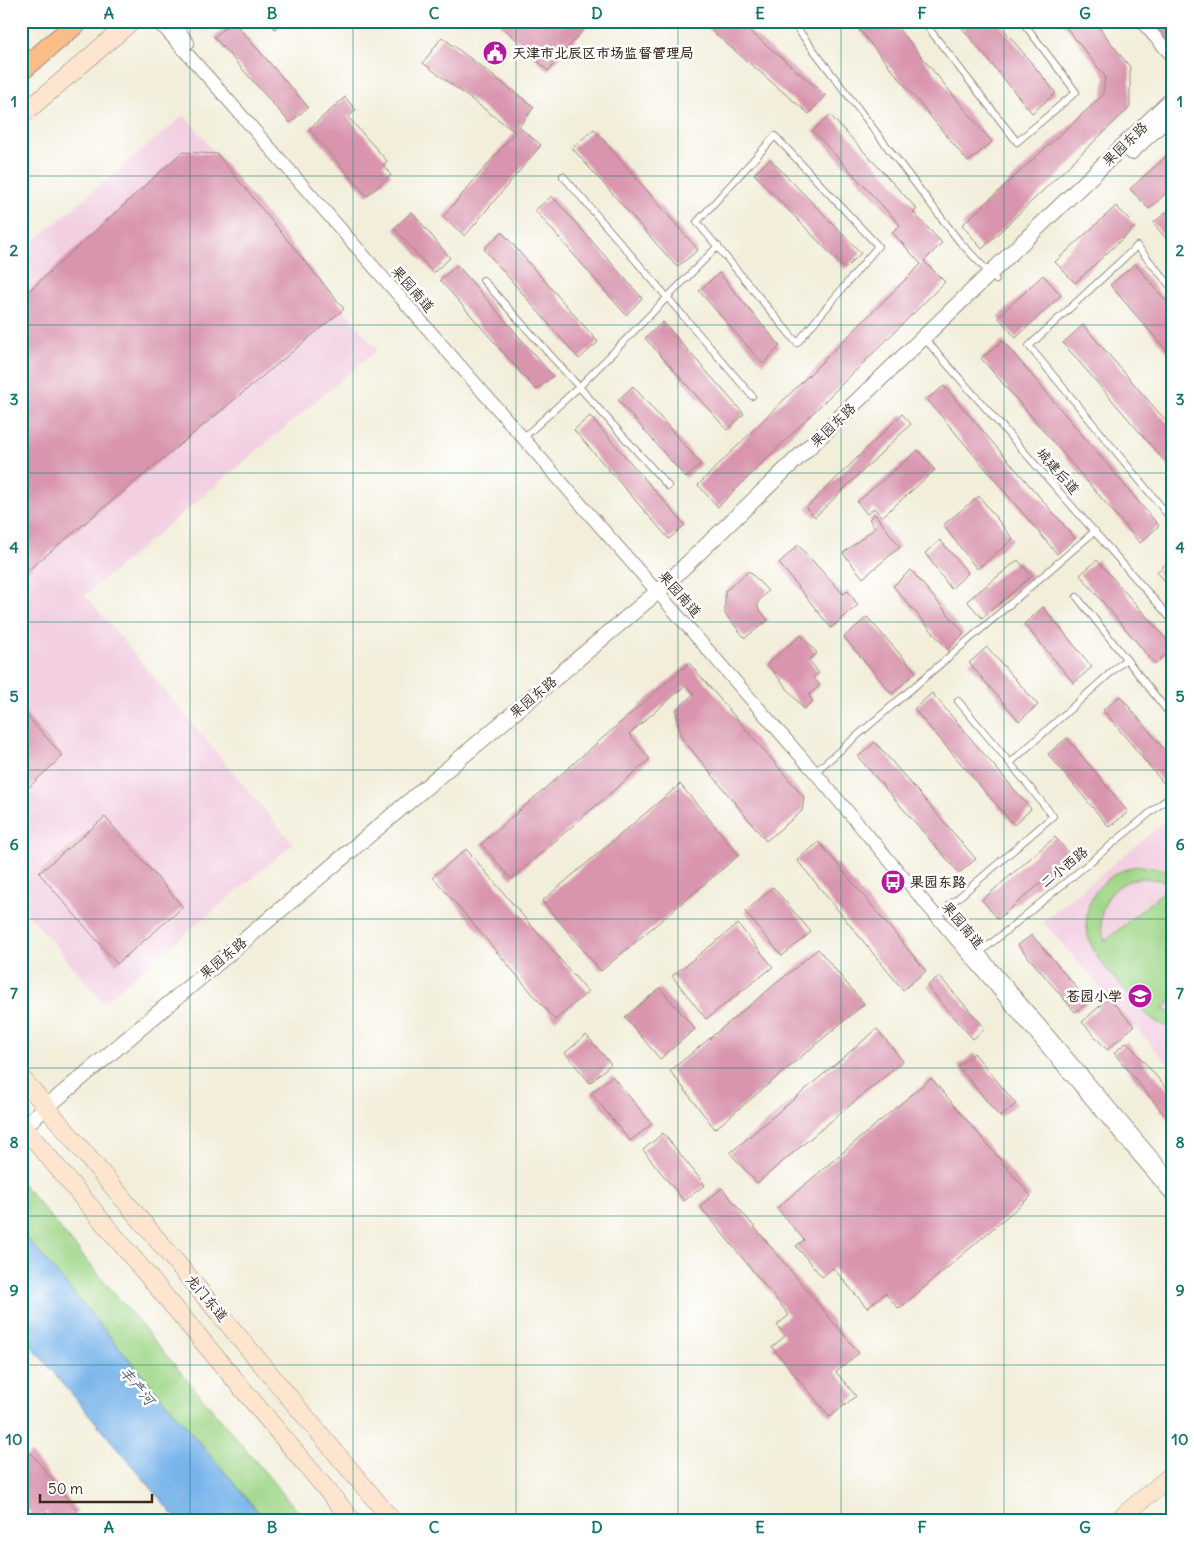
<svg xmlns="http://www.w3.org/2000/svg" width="1194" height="1541" font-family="Delius,'LXGW WenKai TC',sans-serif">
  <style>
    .built { fill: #f2cfe1 }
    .green { fill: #9fd687; stroke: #6d8052; fill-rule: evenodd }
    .water { fill: #78b4ea; stroke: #5a6f84 }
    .building { fill: #d995ae }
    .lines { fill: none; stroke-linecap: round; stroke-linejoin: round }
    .service-casing { stroke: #968c7c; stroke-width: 8 }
    .minor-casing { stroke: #968c7c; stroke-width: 14 }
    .tertiary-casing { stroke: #968c7c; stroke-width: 17 }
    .secondary-casing { stroke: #968c7c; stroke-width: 19 }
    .trunk-casing { stroke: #968c7c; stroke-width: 22 }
    .service { stroke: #fff; stroke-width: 6 }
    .minor { stroke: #fff; stroke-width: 12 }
    .tertiary { stroke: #fff; stroke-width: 15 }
    .secondary { stroke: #fde5d0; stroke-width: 18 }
    .trunk { stroke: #f9bd89; stroke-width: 20 }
    .grid { fill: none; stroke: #0f766e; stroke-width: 1; stroke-opacity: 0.55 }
    .labels { text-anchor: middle; stroke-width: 5; stroke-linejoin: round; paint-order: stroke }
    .poi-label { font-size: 14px; font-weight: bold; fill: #3b2a1e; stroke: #fff; text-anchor: start }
    .street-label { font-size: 14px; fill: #3b2a1e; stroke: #fff }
    .water-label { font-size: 15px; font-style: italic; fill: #505a65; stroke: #fff }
    .neatline { fill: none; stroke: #0f766e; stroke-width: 2 }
    .grid-label { font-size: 16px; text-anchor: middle; font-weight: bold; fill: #0f766e }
  </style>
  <rect width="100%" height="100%" fill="#fff"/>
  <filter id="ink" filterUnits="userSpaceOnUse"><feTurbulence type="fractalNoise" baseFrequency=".02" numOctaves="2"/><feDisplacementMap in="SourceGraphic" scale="10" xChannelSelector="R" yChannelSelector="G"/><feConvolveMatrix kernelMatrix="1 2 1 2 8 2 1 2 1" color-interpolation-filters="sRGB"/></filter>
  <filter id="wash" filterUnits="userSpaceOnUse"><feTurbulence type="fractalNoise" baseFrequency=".0096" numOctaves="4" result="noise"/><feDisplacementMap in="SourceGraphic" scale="20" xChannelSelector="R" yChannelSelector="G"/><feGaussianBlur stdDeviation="1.12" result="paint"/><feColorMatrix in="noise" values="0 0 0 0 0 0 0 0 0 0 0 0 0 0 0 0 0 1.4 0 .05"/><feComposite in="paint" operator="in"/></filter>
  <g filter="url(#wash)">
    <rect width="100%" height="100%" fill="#f2eeda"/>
    <g class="built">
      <polygon points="184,115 377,350 85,595 293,844 103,1003 21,905 21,252"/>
      <polygon points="1173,815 1173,1070 1043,922"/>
    </g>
    <g class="green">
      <path d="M1138 866 1156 867 1173 872V1000L1162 1009 1173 1014V1028C1151 1024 1140 1007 1126 991 1115 978 1100 964 1093 949 1074 910 1098 873 1138 866ZM1138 878 1160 880 1171 885 1105 941C1094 912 1108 885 1138 878Z"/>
      <polygon points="21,1182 305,1520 265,1520 21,1231"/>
    </g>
    <polygon class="water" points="21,1231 265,1520 178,1520 21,1334"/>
    <g id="blocks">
      <g class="building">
        <polygon points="233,21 308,107 290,123 214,37"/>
        <polygon points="269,21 283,21 275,29"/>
        <polygon points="497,21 591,21 548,71"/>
        <polygon points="700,21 738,21 825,95 809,114"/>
        <polygon points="852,21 892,21 992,142 968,162"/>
        <polygon points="956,21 997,21 1056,93 1032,113"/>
        <polygon points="1061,21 1094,21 1130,67 1130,107 982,249 962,225 1103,95 1105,76"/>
        <polygon points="1147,21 1173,21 1173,52"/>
        <polygon points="442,37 534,107 519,127 541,145 465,236 443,217 515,132 423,63"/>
        <polygon points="345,97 356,110 348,117 387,161 383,165 391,175 367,196 309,129"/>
        <polygon points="830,115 917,209 913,212 942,243 924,261 945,282 718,507 698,485 921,264 892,232 900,225 813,131"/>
        <polygon points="594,129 698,250 677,267 572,148"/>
        <polygon points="1173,150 1173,187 1149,209 1130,189"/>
        <polygon points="182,152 217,154 344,309 21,576 21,298"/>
        <polygon points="770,159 861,253 845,269 754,174"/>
        <polygon points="552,196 642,298 626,315 535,210"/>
        <polygon points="1116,206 1136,226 1075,283 1055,262"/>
        <polygon points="1173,207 1173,247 1153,223"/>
        <polygon points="412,212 450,258 433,273 394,228"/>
        <polygon points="502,232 598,342 579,359 484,249"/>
        <polygon points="1135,264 1173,309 1173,358 1110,285"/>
        <polygon points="457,265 553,376 536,390 440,280"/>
        <polygon points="719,273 780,346 763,364 699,291"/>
        <polygon points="1043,275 1061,295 1016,338 998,317"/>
        <polygon points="663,322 744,414 727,430 645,338"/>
        <polygon points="1083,325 1173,429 1173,471 1063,343"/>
        <polygon points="1003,341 1159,526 1140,543 981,358"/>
        <polygon points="633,386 701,464 686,478 618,400"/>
        <polygon points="944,386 1075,538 1057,554 927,399"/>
        <polygon points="902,414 911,424 815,517 806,508"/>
        <polygon points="590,416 685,525 669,539 574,430"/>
        <polygon points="918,450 935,470 882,517 874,508 867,514 857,502"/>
        <polygon points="979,496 1013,539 977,569 943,525"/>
        <polygon points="875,514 900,547 863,578 843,553 875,528 869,519"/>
        <polygon points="940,540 968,573 951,589 925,553"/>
        <polygon points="798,545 843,594 848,591 858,605 831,628 779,563"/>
        <polygon points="1173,557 1173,590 1157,572"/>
        <polygon points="1018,560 1032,576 982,618 967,601"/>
        <polygon points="1097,560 1173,647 1155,664 1080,575"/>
        <polygon points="911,570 964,633 948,650 893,586"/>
        <polygon points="749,571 768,591 758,602 758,608 768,620 745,638 725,614 725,591"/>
        <polygon points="1043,607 1092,667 1074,683 1024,624"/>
        <polygon points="867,617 916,672 892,694 844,637"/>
        <polygon points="801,635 817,653 809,660 819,673 813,677 820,685 809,695 813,701 804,709 767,664"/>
        <polygon points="987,647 1038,705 1019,721 969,663"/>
        <polygon points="689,663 804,797 802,811 766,841 681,737 676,710 694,694 686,685 629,734 650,759 511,879 481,844"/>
        <polygon points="932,693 1031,809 1014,825 914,709"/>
        <polygon points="1120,696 1173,760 1173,779 1165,785 1103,710"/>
        <polygon points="21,709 63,756 21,794"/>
        <polygon points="1067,738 1128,812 1109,827 1048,754"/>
        <polygon points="875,742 976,859 959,873 858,757"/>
        <polygon points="680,784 739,855 601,971 542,901"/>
        <polygon points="105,817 183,907 117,964 39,873"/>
        <polygon points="1055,837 1072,857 998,919 982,900"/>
        <polygon points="819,842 926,971 903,990 797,860"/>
        <polygon points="466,849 588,992 555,1020 433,877"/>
        <polygon points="773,887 811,932 782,956 745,912"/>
        <polygon points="738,924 773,967 706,1019 672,976"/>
        <polygon points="1032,935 1089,1002 1075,1012 1018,945"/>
        <polygon points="818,949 864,1004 715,1129 670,1071"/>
        <polygon points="939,976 985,1028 973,1039 927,986"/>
        <polygon points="660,988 695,1029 660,1059 625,1017"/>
        <polygon points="1109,998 1134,1026 1107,1050 1082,1022"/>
        <polygon points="877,1029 903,1061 757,1183 730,1153"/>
        <polygon points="586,1035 611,1064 590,1083 565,1053"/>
        <polygon points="1127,1042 1173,1096 1173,1125 1114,1053"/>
        <polygon points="974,1053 1016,1104 1000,1117 958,1066"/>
        <polygon points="612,1076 652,1124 630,1141 591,1093"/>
        <polygon points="931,1078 1031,1196 899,1309 885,1293 867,1308 833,1268 822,1277 796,1246 804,1240 777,1208"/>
        <polygon points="663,1133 705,1185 684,1201 643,1150"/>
        <polygon points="722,1188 859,1353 836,1372 856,1396 830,1417 772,1347 785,1336 777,1325 789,1315 700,1206"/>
        <polygon points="31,1453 78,1512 68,1520 53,1520 46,1512 36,1520 21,1501 21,1488 24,1485 21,1482 21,1461"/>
      </g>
    </g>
  </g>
  <g filter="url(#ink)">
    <use href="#blocks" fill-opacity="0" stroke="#968c7c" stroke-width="1"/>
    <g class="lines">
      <defs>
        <g id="service">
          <polyline points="795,21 793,23 959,241 996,280"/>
          <polyline points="923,21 1017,142 1076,92 1022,21"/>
          <polygon points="775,136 878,246 797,343 697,222"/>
          <polyline points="563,176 752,396"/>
          <polyline points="483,280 668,486"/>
          <polyline points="1173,289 1137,246 1029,346 1173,521"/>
          <polyline points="924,338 1173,621"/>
          <polyline points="523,438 580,386 718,246"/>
          <polyline points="1077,597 1173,718"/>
          <polyline points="958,701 1010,763"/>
          <polyline points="815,772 1095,531"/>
          <polyline points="936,917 1053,816 1010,763 1126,659"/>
          <polyline points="977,955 1173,794"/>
        </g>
        <g id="minor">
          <polyline points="154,21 166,30 215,85 817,775 1173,1196"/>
          <polyline points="172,21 188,43"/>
          <polyline points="1141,21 1173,57"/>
          <polyline points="962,934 1173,1182"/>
        </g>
        <g id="tertiary">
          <polyline points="1131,152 1173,113"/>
          <polyline points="23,1127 662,588 1173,98"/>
        </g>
        <g id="secondary">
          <polyline points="21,116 132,21"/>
          <polyline points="21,1077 392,1520"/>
          <polyline points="21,1124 352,1520"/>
          <polyline points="1118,1520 1173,1474"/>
        </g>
        <polyline id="trunk" points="21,71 79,21"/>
      </defs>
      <use href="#service" class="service-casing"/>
      <use href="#minor" class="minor-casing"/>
      <use href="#tertiary" class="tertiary-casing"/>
      <use href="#secondary" class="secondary-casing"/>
      <use href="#trunk" class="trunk-casing"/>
      <use href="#service" class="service"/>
      <use href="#minor" class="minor"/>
      <use href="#tertiary" class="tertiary"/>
      <use href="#secondary" class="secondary"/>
      <use href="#trunk" class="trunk"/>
    </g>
  </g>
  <path class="grid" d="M190 21V1520M353 21V1520M516 21V1520M678 21V1520M841 21V1520M1004 21V1520M21 176H1173M21 325H1173M21 473H1173M21 622H1173M21 770H1173M21 919H1173M21 1068H1173M21 1216H1173M21 1365H1173"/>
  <defs>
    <symbol id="civic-disc" viewBox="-11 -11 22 22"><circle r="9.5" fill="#b5179e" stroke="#fff"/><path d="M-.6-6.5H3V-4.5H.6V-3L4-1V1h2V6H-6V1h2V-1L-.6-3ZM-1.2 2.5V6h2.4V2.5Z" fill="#fff"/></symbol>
    <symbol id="bus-disc" viewBox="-11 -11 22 22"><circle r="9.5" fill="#b5179e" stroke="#fff"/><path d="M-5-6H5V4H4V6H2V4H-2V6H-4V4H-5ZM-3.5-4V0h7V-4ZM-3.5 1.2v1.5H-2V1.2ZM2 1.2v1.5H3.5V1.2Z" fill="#fff"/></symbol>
    <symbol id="school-disc" viewBox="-11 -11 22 22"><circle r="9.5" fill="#b5179e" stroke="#fff"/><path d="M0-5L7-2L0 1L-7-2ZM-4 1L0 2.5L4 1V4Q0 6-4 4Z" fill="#fff"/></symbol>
  </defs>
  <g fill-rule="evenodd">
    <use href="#civic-disc" x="481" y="39" width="28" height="28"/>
    <use href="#bus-disc" x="879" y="868" width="28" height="28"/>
    <use href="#school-disc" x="1126" y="982" width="28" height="28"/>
  </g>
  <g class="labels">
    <g class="poi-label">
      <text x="512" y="58">天津市北辰区市场监督管理局</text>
      <text x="910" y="887">果园东路</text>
      <text x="1122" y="1001" text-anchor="end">苍园小学</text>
    </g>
    <g class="street-label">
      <text transform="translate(1125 144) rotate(-44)" y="5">果园东路</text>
      <text transform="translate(413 289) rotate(49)" y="5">果园南道</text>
      <text transform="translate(833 425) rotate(-44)" y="5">果园东路</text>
      <text transform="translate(1058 471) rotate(49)" y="5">城建后道</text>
      <text transform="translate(680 594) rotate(49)" y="5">果园南道</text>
      <text transform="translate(533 697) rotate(-40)" y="5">果园东路</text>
      <text transform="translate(1064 867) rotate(-39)" y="5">二小西路</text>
      <text transform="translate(963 925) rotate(50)" y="5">果园南道</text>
      <text transform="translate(223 958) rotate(-40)" y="5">果园东路</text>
      <text transform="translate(207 1298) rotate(50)" y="5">龙门东道</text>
    </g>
    <g class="water-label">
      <text transform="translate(137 1386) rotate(50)" y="5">丰产河</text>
    </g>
  </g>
  <rect width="1194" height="1541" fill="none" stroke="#fff" stroke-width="55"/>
  <path d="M40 1494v8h112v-8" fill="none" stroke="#3b2a1e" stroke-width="2.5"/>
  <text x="48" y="1494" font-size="15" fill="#3b2a1e" stroke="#ffffff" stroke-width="4" paint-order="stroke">50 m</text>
  <rect x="28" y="28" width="1138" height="1486" class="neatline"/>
  <g class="grid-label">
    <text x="109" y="19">A</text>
    <text x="272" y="19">B</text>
    <text x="434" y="19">C</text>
    <text x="597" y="19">D</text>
    <text x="760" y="19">E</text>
    <text x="922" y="19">F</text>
    <text x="1085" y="19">G</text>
    <text x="14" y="107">1</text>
    <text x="1180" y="107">1</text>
    <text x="14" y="256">2</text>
    <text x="1180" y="256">2</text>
    <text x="14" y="405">3</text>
    <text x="1180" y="405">3</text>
    <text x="14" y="553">4</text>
    <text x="1180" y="553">4</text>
    <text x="14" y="702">5</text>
    <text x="1180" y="702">5</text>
    <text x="14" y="850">6</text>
    <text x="1180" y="850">6</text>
    <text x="14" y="999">7</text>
    <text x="1180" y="999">7</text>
    <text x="14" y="1148">8</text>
    <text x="1180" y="1148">8</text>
    <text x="14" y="1296">9</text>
    <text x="1180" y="1296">9</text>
    <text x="14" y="1445">10</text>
    <text x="1180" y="1445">10</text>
    <text x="109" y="1533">A</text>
    <text x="272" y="1533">B</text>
    <text x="434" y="1533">C</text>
    <text x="597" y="1533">D</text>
    <text x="760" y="1533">E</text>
    <text x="922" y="1533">F</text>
    <text x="1085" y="1533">G</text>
  </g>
</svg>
